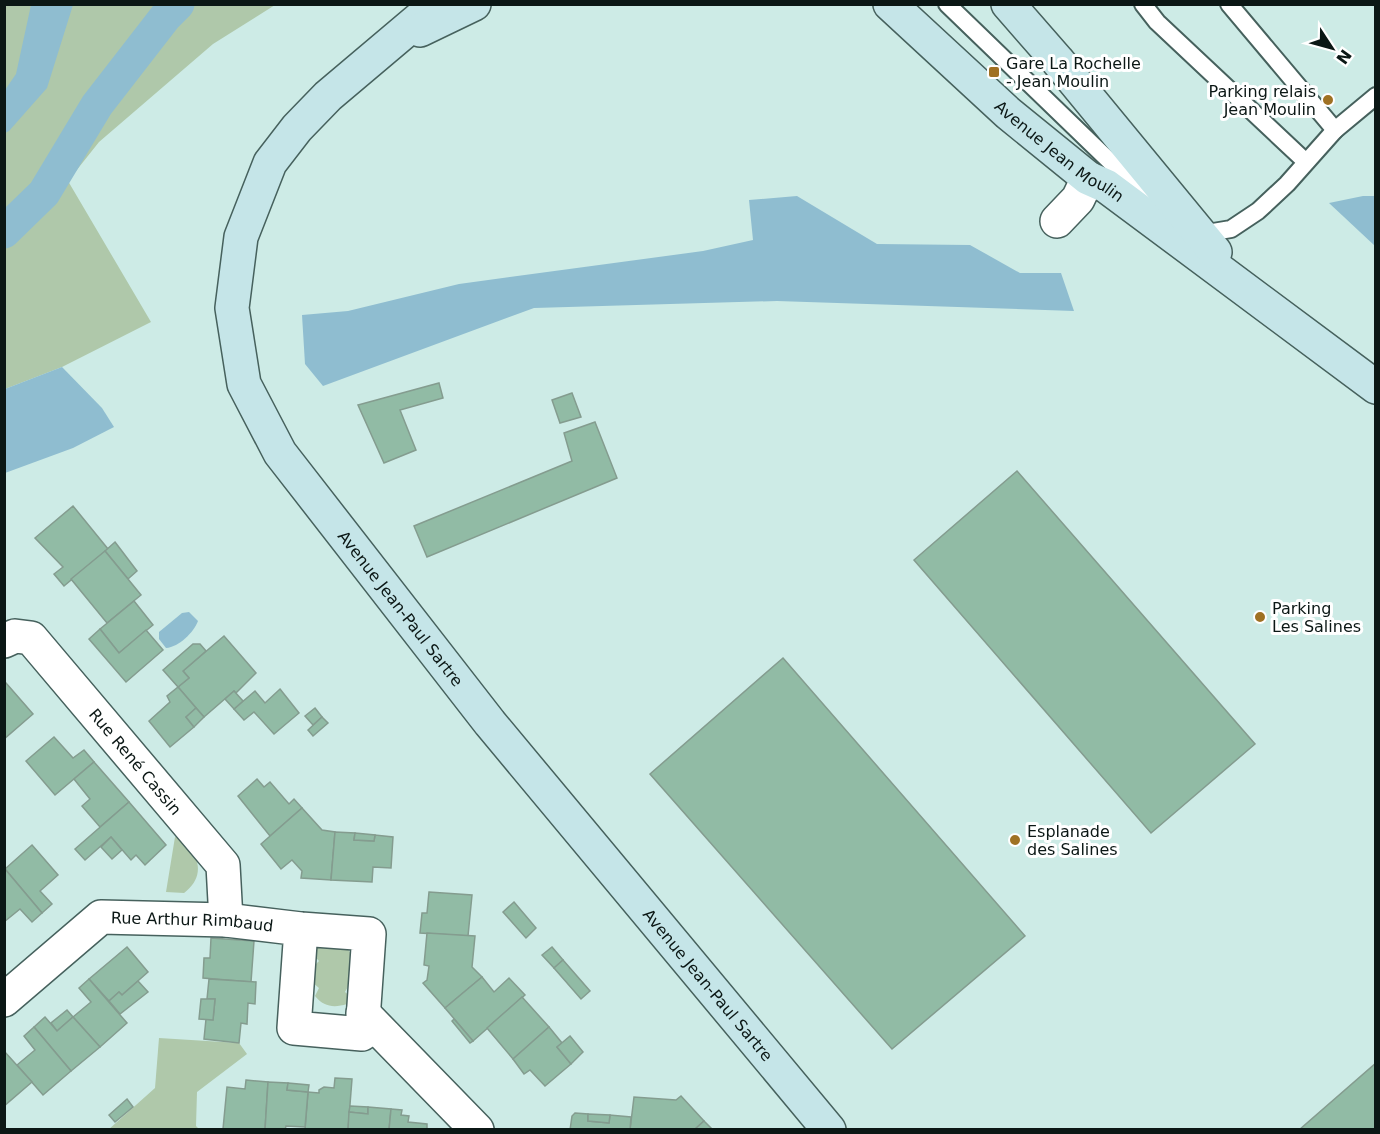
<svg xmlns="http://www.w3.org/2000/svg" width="1380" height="1134" font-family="'DejaVu Sans',sans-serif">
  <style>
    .green { fill: #afc8aa }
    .water { fill: #8fbdd0 }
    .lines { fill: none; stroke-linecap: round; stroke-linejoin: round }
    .canal { stroke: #8fbdd0; stroke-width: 33 }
    .building { fill: #91bba5; stroke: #849c8f; stroke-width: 1.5 }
    .service-casing { stroke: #46615d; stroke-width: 20 }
    .minor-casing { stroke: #46615d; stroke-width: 36 }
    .secondary-casing { stroke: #46615d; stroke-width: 36 }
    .service { stroke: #fff; stroke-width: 16 }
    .minor { stroke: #fff; stroke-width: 33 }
    .secondary { stroke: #c5e5e8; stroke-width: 33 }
    .poi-dot { fill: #9f7123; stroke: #fff; stroke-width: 2 }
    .labels { text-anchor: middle; stroke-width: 6; stroke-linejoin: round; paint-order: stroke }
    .poi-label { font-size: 16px; fill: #0b1715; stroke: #fff; text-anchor: start }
    .street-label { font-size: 16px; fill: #0b1715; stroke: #fff }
  </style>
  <rect width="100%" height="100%" fill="#cdebe6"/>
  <g class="green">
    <polygon points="5,5 275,5 213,44 99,142 68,181 151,322 62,367 5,389"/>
    <path d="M175 837C182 839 184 843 189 848 203 864 200 881 184 893L166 892Z"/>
    <path d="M315 945 347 948C358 961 353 979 345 992L352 998 347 1004C334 1008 324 1007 315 996L319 988 312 982 314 966 319 961 309 950Z"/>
    <polygon points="159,1038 239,1043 247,1054 197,1092 196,1126 199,1129 108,1130 155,1088"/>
  </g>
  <g class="water">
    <polygon points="31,5 73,5 47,88 9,131 5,133 5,90 16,74"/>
    <polygon points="797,196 877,244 970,245 1020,273 1061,273 1074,311 777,301 534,308 323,386 305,364 302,315 348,311 459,284 703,251 753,240 749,200"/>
    <polygon points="1363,196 1375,196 1375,246 1329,203"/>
    <polygon points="62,367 102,408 114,427 73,448 5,473 5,389"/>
    <path d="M189 612 198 621C194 632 179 647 166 648L159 639V632L182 613Z"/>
  </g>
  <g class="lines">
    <polyline class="canal" points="4,232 44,193 97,105 166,16 178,4"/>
  </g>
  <g class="building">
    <polygon points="439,383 443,398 400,410 416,450 384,463 358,405"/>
    <polygon points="572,393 581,417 560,423 552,400"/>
    <polygon points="595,422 617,478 427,557 414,526 572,461 564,433"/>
    <polygon points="1017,471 1255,744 1151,833 914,560"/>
    <polygon points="73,506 108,549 64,586 54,574 63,567 35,538"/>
    <polygon points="115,542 137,571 128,579 105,551"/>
    <polygon points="105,551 141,595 107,623 71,579"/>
    <polygon points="134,601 153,625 119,653 100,629"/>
    <polygon points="100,629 119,653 146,630 163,650 126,682 89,639"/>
    <polygon points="224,636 256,673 236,693 234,691 204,717 178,687 189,678 183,671"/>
    <polygon points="193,644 200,644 206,651 183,671 189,678 178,687 163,670"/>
    <polygon points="783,658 1025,936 892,1049 650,774"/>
    <polygon points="6,683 33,714 4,739 4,685"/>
    <polygon points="178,687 196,708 186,717 194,727 170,747 149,721 170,702 167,696"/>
    <polygon points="280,689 299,713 274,734 254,712 244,720 234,709 255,691 265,703"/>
    <polygon points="234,691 243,701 234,709 225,699"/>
    <polygon points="196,708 204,717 194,727 186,717"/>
    <polygon points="315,708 322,717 313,725 305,716"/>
    <polygon points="322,717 328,723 313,736 308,730"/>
    <polygon points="54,737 73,758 84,750 94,762 55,795 26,761"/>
    <polygon points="94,762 129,802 100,827 82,806 90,799 74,779"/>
    <polygon points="257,779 264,787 270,782 289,804 294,799 302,808 270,836 238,796"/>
    <polygon points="129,802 166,845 145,865 136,855 131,860 111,837 85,860 75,849"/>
    <polygon points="302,808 322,830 335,832 331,880 301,878 302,871 292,860 281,869 261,844"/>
    <polygon points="335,832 355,833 354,840 374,841 375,835 393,837 391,868 373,867 372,882 331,880"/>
    <polygon points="355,833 375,835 374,841 354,840"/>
    <polygon points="111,837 122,850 112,859 101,847"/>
    <polygon points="32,845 58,875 40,891 52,904 42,913 5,869"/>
    <polygon points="5,869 42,913 32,922 20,909 4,922"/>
    <polygon points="429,892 472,895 468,936 420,933 422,913 427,913"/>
    <polygon points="514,902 536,928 526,938 503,912"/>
    <polygon points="427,933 475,936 472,967 482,977 445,1008 423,983 427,980 429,966 424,965"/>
    <polygon points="211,938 254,941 251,982 203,978 204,958 210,958"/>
    <polygon points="127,947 148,972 122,995 119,992 109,1001 89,979"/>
    <polygon points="552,947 563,960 554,968 542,955"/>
    <polygon points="563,960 590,991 581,999 554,968"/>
    <polygon points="482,977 494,992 509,978 525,995 473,1041 445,1008"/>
    <polygon points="89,979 127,1023 100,1047 73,1017 91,1002 79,988"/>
    <polygon points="209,979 256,982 255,1004 248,1003 247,1024 241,1023 239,1043 204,1039 206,1019 213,1020 215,999 207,999"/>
    <polygon points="138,981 148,992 120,1014 109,1001 119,992 122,995"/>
    <polygon points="522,997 549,1027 513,1059 487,1028"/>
    <polygon points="201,999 215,999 213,1020 199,1019"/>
    <polygon points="67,1010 73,1017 57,1031 51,1023"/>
    <polygon points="45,1017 57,1031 73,1017 100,1047 71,1071 34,1027"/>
    <polygon points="454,1019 473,1041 470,1043 452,1021"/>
    <polygon points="34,1027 71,1071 43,1095 17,1065 35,1050 24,1036"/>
    <polygon points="549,1027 562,1043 557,1047 571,1064 545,1086 530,1070 524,1074 513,1059"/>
    <polygon points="570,1036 583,1052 571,1064 557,1047"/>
    <polygon points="4,1051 32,1082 4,1106"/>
    <polygon points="1376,1063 1376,1130 1299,1130"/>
    <polygon points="335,1078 352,1079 348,1130 305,1130 308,1092 319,1093 319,1090 324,1087 334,1088"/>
    <polygon points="246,1080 268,1082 265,1130 223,1129 227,1087 245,1089"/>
    <polygon points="268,1082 288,1083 287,1090 308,1092 305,1127 286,1126 285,1130 265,1130"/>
    <polygon points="288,1083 309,1085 308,1092 287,1090"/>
    <polygon points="681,1096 704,1121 694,1130 630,1130 634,1097 676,1100"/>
    <polygon points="127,1099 133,1107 115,1122 109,1115"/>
    <polygon points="350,1106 368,1107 368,1114 349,1112"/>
    <polygon points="368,1107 391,1109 389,1130 348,1130 349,1112 368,1114"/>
    <polygon points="391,1109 402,1110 401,1115 409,1116 408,1122 427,1124 427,1130 389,1130"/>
    <polygon points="575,1113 588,1114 588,1121 609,1123 610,1115 631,1117 630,1130 570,1130 572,1116"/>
    <polygon points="588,1114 610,1115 609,1123 588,1121"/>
    <polygon points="704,1121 713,1130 694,1130"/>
  </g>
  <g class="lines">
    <defs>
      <g id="service">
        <polyline points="947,4 1154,204"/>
        <polyline points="1143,4 1157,22 1306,162"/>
        <polyline points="1229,4 1335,130 1376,96"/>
        <polyline points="1201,234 1231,229 1258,211 1287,184 1335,130"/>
      </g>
      <g id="minor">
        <polyline points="1057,221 1078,199 1088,178"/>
        <path id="s1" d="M4 641 15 636 31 638 223 865 226 920"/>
        <path id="s2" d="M4 1000 101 917 226 920 301 929 369 934 362 1034 294 1028 301 929"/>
        <polyline points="363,1013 477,1130"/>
      </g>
      <g id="secondary">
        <path id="s3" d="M437 4 328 96 297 128 270 163 241 237 232 308 244 384 280 453 490 723 829 1130"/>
        <path id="s4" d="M890 4 1008 113 1088 178 1106 186 1376 387"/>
        <polyline points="1008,4 1057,60 1215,252"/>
        <polyline points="420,30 474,4"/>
      </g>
    </defs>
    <use href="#service" class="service-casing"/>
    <use href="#minor" class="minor-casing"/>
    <use href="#secondary" class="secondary-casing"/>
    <use href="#service" class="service"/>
    <use href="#minor" class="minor"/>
    <use href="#secondary" class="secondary"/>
  </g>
  <g class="poi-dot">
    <rect x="988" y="66" width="12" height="12" rx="3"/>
    <circle cx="1328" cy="100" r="6"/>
    <circle cx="1260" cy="617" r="6"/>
    <circle cx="1015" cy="840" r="6"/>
  </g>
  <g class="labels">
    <g class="poi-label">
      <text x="1006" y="69">Gare La Rochelle<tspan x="1006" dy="18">- Jean Moulin</tspan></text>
      <text x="1316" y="97" text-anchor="end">Parking relais<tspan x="1316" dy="18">Jean Moulin</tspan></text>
      <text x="1272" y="614">Parking<tspan x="1272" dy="18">Les Salines</tspan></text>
      <text x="1027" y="837">Esplanade<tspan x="1027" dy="18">des Salines</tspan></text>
    </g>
    <g class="street-label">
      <text dy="6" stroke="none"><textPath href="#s4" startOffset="225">Avenue Jean Moulin</textPath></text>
      <text dy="6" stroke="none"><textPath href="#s3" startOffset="734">Avenue Jean-Paul Sartre</textPath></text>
      <text dy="6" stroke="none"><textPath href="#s1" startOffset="190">Rue René Cassin</textPath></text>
      <text dy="6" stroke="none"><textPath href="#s2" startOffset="219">Rue Arthur Rimbaud</textPath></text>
      <text dy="6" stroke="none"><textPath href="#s3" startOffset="1220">Avenue Jean-Paul Sartre</textPath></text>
    </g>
  </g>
  <rect width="1380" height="1134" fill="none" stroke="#0b1715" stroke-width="12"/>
  <g transform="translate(1332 48) rotate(126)" stroke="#ffffff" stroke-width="4.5" paint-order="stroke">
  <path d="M0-4.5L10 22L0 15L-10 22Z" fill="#0b1715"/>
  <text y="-9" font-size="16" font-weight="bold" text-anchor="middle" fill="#0b1715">N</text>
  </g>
</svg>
